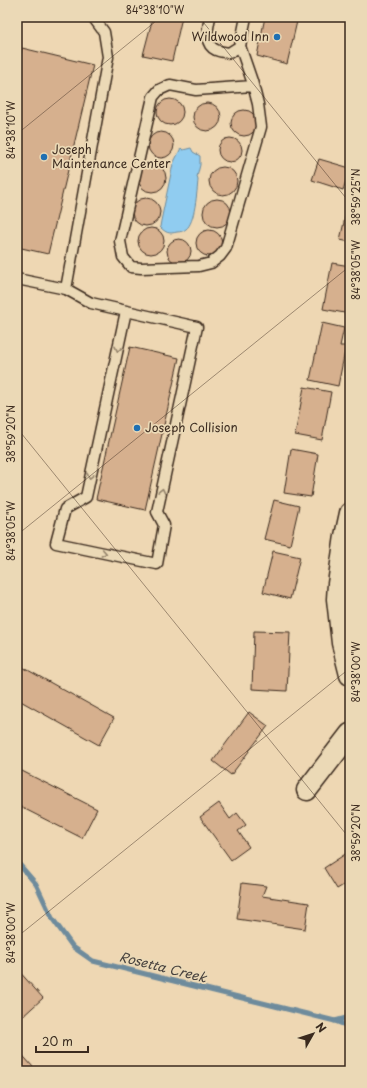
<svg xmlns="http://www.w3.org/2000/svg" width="367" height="1088" font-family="'Playpen Sans',sans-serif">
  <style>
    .water { fill: #90ccf0; stroke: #6e8b9c }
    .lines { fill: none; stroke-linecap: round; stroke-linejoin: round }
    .stream { stroke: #6e8b9c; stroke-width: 5 }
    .building { fill: #d6b08e; stroke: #3b2a1e }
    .service-casing { stroke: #3b2a1e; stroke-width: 13 }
    .minor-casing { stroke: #3b2a1e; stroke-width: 23 }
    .service { stroke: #ebd9b6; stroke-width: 10 }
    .minor { stroke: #ebd9b6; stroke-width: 20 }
    .oneway { stroke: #93826a }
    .ticks { fill: none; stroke: #3b2a1e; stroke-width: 1; stroke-opacity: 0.45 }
    .poi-dot { fill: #1f6fb2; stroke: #ebd9b6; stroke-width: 1.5 }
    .labels { text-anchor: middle; stroke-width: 3.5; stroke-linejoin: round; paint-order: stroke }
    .poi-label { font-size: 12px; fill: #3b2a1e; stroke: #ebd9b6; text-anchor: start }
    .water-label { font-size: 13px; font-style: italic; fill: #48423e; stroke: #ebd9b6 }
    .neatline { fill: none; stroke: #3b2a1e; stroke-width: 1.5 }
    .ticks-label { font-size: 10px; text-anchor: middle; fill: #3b2a1e }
  </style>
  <rect width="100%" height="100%" fill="#eed7b3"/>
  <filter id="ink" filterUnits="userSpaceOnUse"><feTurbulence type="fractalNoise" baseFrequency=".025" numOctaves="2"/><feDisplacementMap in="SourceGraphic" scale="8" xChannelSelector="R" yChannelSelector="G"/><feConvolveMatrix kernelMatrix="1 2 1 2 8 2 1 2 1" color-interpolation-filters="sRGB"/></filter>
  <g filter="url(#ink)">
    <path class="water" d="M181 148 183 150 191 148 193 152 200 156V165L197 177 198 180C197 191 195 223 186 229 184 231 180 232 177 232 169 234 166 233 160 227L161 221 173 164Z"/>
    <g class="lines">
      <g class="stream">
        <polyline points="17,862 36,884 52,918 73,947 93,961 335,1021 350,1027"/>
        <polyline points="335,1021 350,1017"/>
      </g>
    </g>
    <g class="building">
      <polygon points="153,17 182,17 172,61 143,55"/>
      <polygon points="265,17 298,17 287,64 257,56"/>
      <polygon points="22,48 93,65 48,254 17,247 17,67"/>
      <circle cx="170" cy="112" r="13"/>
      <circle cx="207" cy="117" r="14"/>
      <circle cx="244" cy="123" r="13"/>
      <circle cx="161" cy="145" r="13"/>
      <circle cx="230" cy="150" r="12"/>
      <polygon points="319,159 350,168 343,190 312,180"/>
      <circle cx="152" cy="178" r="14"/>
      <circle cx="223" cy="181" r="14"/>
      <polygon points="350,195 350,242 340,240"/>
      <circle cx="146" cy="212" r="14"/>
      <circle cx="217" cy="213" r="14"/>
      <circle cx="151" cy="241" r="13"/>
      <circle cx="209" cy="243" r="13"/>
      <circle cx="179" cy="251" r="12"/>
      <polygon points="332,263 350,266 350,314 323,309"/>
      <polygon points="322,323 344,328 340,346 346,346 338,386 310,380"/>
      <polygon points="130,347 179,358 145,510 96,499"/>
      <polygon points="304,387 331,392 322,440 295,435"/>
      <polygon points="291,449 318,454 311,497 284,493"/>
      <polygon points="274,500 299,506 290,545 264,539"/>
      <polygon points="273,551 300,557 290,599 263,592"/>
      <polygon points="254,631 290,632 287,691 252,689"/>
      <polygon points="17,664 114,718 99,745 17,699"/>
      <polygon points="249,712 268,726 231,775 213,761"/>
      <polygon points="18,769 97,809 82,838 17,805 17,771"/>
      <polygon points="219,803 230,819 237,813 246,825 238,831 249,847 231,860 200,817"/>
      <polygon points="350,851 350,881 337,889 324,868"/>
      <polygon points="242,883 266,886 262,896 309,903 305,929 237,919"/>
      <polygon points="17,969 43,998 21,1018 17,1013"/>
      <polygon points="17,1049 33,1067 29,1071 17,1071"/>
    </g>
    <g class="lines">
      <defs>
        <g id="service">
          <path d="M210 17C208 28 203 44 216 50 220 52 225 52 229 53L240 46 246 17"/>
          <polyline points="240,46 252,81 258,104 261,127 226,248 220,256 211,263 199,266 141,268 131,267 123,257 120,241 153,97 159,90 170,85 196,90 253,86"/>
          <polyline points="17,279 66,289 108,57 104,32 93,17"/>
          <polyline points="66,289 91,303 197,327 157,512 164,525 157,564 56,543 65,509 86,497 126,311"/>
        </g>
        <g id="minor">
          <polyline points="350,513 345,536 338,584 337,599 342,643 350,675"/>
          <polyline points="307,790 350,734"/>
        </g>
      </defs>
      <use href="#service" class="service-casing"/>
      <use href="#minor" class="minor-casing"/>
      <use href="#service" class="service"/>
      <use href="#minor" class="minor"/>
    </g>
    <defs><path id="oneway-chevron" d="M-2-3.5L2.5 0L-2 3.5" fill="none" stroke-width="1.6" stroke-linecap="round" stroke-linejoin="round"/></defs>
    <g class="oneway">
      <use href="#oneway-chevron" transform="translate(118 349) rotate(102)"/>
      <use href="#oneway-chevron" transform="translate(90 476) rotate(102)"/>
      <use href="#oneway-chevron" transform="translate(162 491) rotate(-78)"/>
      <use href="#oneway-chevron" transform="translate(104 553) rotate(12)"/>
    </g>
  </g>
  <path class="ticks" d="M199 17 350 203M17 134 161 17M17 428 350 839M17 535 350 266M17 937 350 668M17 1064 23 1071M348 1071 350 1069"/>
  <g class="poi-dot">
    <circle cx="277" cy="37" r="4"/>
    <circle cx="44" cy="157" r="4"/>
    <circle cx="137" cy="428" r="4"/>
  </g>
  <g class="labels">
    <g class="poi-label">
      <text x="269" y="41" text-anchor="end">Wildwood Inn</text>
      <text x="52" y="154">Joseph<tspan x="52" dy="14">Maintenance Center</tspan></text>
      <text x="145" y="432">Joseph Collision</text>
    </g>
    <g class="water-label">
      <text transform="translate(163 967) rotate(14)" y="5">Rosetta Creek</text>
    </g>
  </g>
  <rect width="367" height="1088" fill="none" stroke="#ebd9b6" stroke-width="44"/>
  <g transform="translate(313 1034) rotate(51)" stroke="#ebd9b6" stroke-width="3" paint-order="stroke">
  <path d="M0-3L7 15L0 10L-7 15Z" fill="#3b2a1e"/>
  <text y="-6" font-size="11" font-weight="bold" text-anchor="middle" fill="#3b2a1e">N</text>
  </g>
  <path d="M36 1046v6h52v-6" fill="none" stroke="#3b2a1e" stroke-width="2"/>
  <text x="42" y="1046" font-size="12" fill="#3b2a1e" stroke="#ebd9b6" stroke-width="3" paint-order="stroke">20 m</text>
  <rect x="22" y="22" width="323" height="1044" class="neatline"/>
  <g class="ticks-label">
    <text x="155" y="14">84°38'10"W</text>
    <text transform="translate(11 130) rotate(-90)" y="4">84°38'10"W</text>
    <text transform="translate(356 197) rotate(-90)" y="4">38°59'25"N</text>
    <text transform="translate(356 270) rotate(-90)" y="4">84°38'05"W</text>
    <text transform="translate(11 434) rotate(-90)" y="4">38°59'20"N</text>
    <text transform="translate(11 531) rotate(-90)" y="4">84°38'05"W</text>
    <text transform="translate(356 672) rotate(-90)" y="4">84°38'00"W</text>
    <text transform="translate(356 833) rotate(-90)" y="4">38°59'20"N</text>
    <text transform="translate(11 933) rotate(-90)" y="4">84°38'00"W</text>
  </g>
</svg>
